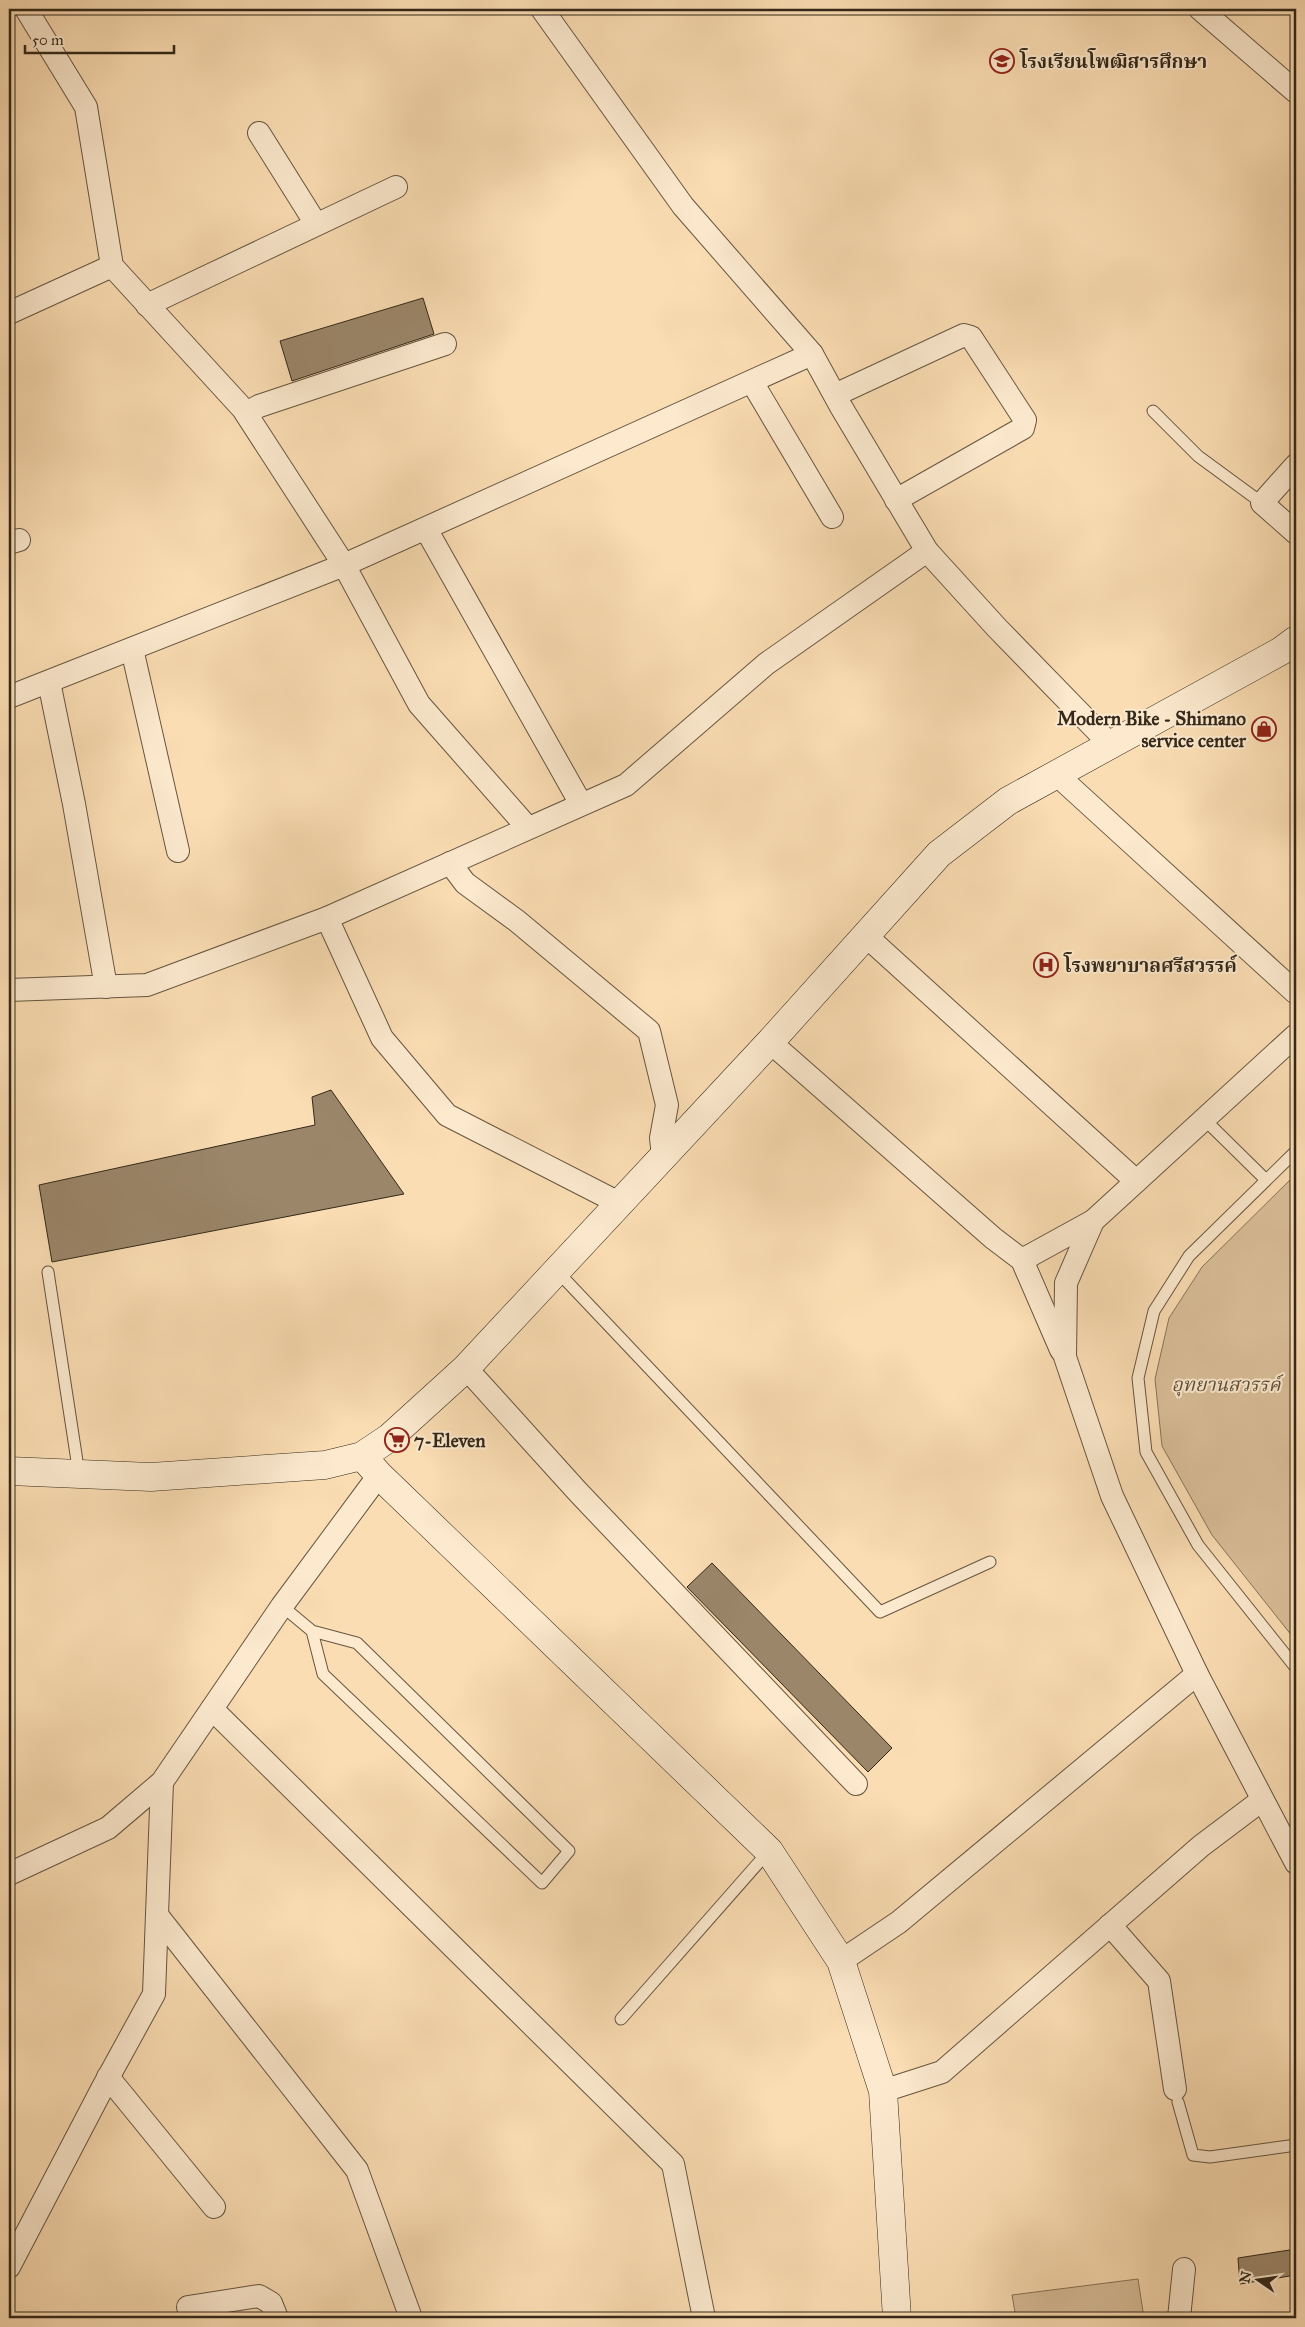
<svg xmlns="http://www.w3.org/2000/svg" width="1305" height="2327" font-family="'IM FELL Great Primer','Noto Serif Thai',serif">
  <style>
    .green { fill: #d9be99; stroke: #86735a }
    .building { fill: #9b866a; stroke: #33281a }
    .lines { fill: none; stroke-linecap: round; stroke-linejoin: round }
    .lane-casing { stroke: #655540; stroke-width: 13 }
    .street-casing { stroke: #655540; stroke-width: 24 }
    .secondary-casing { stroke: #33281a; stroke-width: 29 }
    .lane { stroke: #fce9ce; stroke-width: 11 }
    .street { stroke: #fce9ce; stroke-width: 22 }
    .secondary { stroke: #fce9ce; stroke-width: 28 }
    .labels { text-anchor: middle; stroke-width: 4; stroke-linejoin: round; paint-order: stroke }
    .poi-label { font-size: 19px; font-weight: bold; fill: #33281a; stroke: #fce9ce; text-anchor: start }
    .park-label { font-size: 19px; font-style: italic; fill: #5c4e3a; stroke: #fce9ce }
  </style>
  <rect width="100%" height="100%" fill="#fbddb3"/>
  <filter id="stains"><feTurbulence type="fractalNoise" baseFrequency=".004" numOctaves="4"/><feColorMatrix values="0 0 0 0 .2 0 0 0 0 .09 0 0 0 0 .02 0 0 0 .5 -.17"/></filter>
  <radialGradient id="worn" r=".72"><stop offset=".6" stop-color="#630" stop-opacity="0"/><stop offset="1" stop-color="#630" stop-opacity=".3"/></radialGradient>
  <g class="green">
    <polygon points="1296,1174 1296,1641 1212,1535 1162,1446 1155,1379 1169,1318 1202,1267"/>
    <polygon points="1138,2279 1144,2318 1016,2318 1012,2295"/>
  </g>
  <g class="building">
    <polygon points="423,298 434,334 292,381 280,341"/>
    <polygon points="331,1090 404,1194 52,1262 39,1185 315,1125 312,1097"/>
    <polygon points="712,1563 892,1748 868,1772 687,1587"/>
    <polygon points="1296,2249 1296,2275 1240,2284 1238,2258"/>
  </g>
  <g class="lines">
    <defs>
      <g id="lane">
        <polyline points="1153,411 1198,456 1262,503"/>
        <polyline points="1204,1119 1266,1180"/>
        <polyline points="1296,1151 1189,1256 1154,1311 1138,1378 1146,1452 1198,1545 1296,1668"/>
        <polyline points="557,1271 880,1612 990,1562"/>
        <polyline points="48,1272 79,1474"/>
        <polyline points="282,1606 312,1631 323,1674 542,1883 569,1851 357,1643 312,1631"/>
        <polyline points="621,2019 768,1852"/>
        <polyline points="1178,2102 1193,2155 1210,2157 1296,2145"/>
      </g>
      <g id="street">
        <polyline points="26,9 86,107 112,266 243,409 344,565 419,704 528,828"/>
        <polyline points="542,9 683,206 812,354 840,405 927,551 997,628 1110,744"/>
        <polyline points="1200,9 1296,92"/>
        <polyline points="259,133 316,224"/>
        <polyline points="147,305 396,187"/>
        <polyline points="9,313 112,266"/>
        <polyline points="752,382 832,517"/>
        <polyline points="835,395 964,335 971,337 1025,420 1023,428 896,500"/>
        <polyline points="246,413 259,406 445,344"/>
        <polyline points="1296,465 1262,503 1296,533"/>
        <polyline points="426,529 581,804"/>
        <polyline points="9,543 19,540"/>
        <polyline points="132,649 178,851"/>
        <polyline points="49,682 74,804 106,987"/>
        <polyline points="9,697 344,565 812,354"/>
        <polyline points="1056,774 1296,993"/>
        <polyline points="450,863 465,883 517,921 649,1031 667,1105 661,1138 663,1156"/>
        <polyline points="327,918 382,1038 447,1115 619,1203"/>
        <polyline points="865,935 1136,1181"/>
        <polyline points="9,990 147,985 327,918 626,785 766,664 927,551"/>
        <polyline points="1296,1035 1093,1221 1066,1283 1065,1357 1112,1496 1197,1674 1296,1863"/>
        <polyline points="770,1042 993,1238 1022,1260 1061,1350"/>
        <polyline points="1022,1260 1093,1221"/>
        <polyline points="466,1368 578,1492 856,1784"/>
        <polyline points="212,1709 673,2164 704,2318"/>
        <polyline points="9,1874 108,1828 162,1782 282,1606 379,1475"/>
        <polyline points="157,1915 357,2170 411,2318"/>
        <polyline points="1110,1925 1159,1981 1175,2089"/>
        <polyline points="841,1961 899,1922 1197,1674"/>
        <polyline points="108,2077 214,2207"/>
        <polyline points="883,2091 942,2072 1201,1846 1262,1800"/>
        <polyline points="9,2267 103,2087 154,1994 162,1782"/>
        <polyline points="188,2307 259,2296 271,2303 277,2318"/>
        <polyline points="1179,2318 1184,2269"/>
      </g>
      <g id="secondary">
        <polyline points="362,1456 379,1475 769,1851 841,1961 883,2091 897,2318"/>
        <polyline points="9,1471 151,1477 325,1465 362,1456 389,1438 466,1368 770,1042 939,854 1008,801 1281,651 1296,640"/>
      </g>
    </defs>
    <use href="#lane" class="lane-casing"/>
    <use href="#street" class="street-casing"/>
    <use href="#secondary" class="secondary-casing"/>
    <use href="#lane" class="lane"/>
    <use href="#street" class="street"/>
    <use href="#secondary" class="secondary"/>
  </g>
  <defs>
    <symbol id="school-ring" viewBox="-11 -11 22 22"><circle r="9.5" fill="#fce9ce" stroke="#8f2418" stroke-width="1.5"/><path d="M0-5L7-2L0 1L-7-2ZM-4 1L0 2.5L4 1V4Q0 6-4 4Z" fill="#8f2418"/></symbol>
    <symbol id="shop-ring" viewBox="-11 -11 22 22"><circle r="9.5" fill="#fce9ce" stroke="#8f2418" stroke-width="1.5"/><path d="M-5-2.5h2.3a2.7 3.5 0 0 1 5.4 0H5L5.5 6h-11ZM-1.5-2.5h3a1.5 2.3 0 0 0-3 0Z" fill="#8f2418"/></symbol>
    <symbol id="hospital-ring" viewBox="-11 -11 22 22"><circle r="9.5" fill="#fce9ce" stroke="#8f2418" stroke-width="1.5"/><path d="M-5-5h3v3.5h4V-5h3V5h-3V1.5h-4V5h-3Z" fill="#8f2418"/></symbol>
    <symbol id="supermarket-ring" viewBox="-11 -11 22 22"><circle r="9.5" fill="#fce9ce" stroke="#8f2418" stroke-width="1.5"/><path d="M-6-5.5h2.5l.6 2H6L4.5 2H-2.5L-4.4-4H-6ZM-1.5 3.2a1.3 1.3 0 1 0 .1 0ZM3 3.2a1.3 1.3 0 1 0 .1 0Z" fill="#8f2418"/></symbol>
  </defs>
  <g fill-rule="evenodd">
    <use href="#school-ring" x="988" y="47" width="28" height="28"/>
    <use href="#shop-ring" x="1250" y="715" width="28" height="28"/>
    <use href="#hospital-ring" x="1032" y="951" width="28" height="28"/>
    <use href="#supermarket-ring" x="383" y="1426" width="28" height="28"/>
  </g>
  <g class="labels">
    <g class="poi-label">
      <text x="1020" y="68">โรงเรียนโพฒิสารศึกษา</text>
      <text x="1246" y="725" text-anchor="end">Modern Bike - Shimano<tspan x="1246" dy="22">service center</tspan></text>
      <text x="1064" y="972">โรงพยาบาลศรีสวรรค์</text>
      <text x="414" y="1447">7-Eleven</text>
    </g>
    <g class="park-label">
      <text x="1226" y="1391">อุทยานสวรรค์</text>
    </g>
  </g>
  <rect width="1305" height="2327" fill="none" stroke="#fbddb3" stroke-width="30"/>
  <rect x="10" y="10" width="1285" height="2307" fill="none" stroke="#33281a" stroke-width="2.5"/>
  <rect x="15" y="15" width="1275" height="2297" fill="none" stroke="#33281a"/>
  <g transform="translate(1258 2280) rotate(283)" stroke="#fce9ce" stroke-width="4" paint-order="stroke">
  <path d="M0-4L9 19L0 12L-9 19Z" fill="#33281a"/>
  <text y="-8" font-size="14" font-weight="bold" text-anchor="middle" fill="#33281a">N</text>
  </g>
  <path d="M25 45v8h149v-8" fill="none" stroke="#33281a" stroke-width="2.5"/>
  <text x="32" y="45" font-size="15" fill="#33281a" stroke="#fce9ce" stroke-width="4" paint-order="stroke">50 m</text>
  <rect width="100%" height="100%" filter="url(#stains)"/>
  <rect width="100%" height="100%" fill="url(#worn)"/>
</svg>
